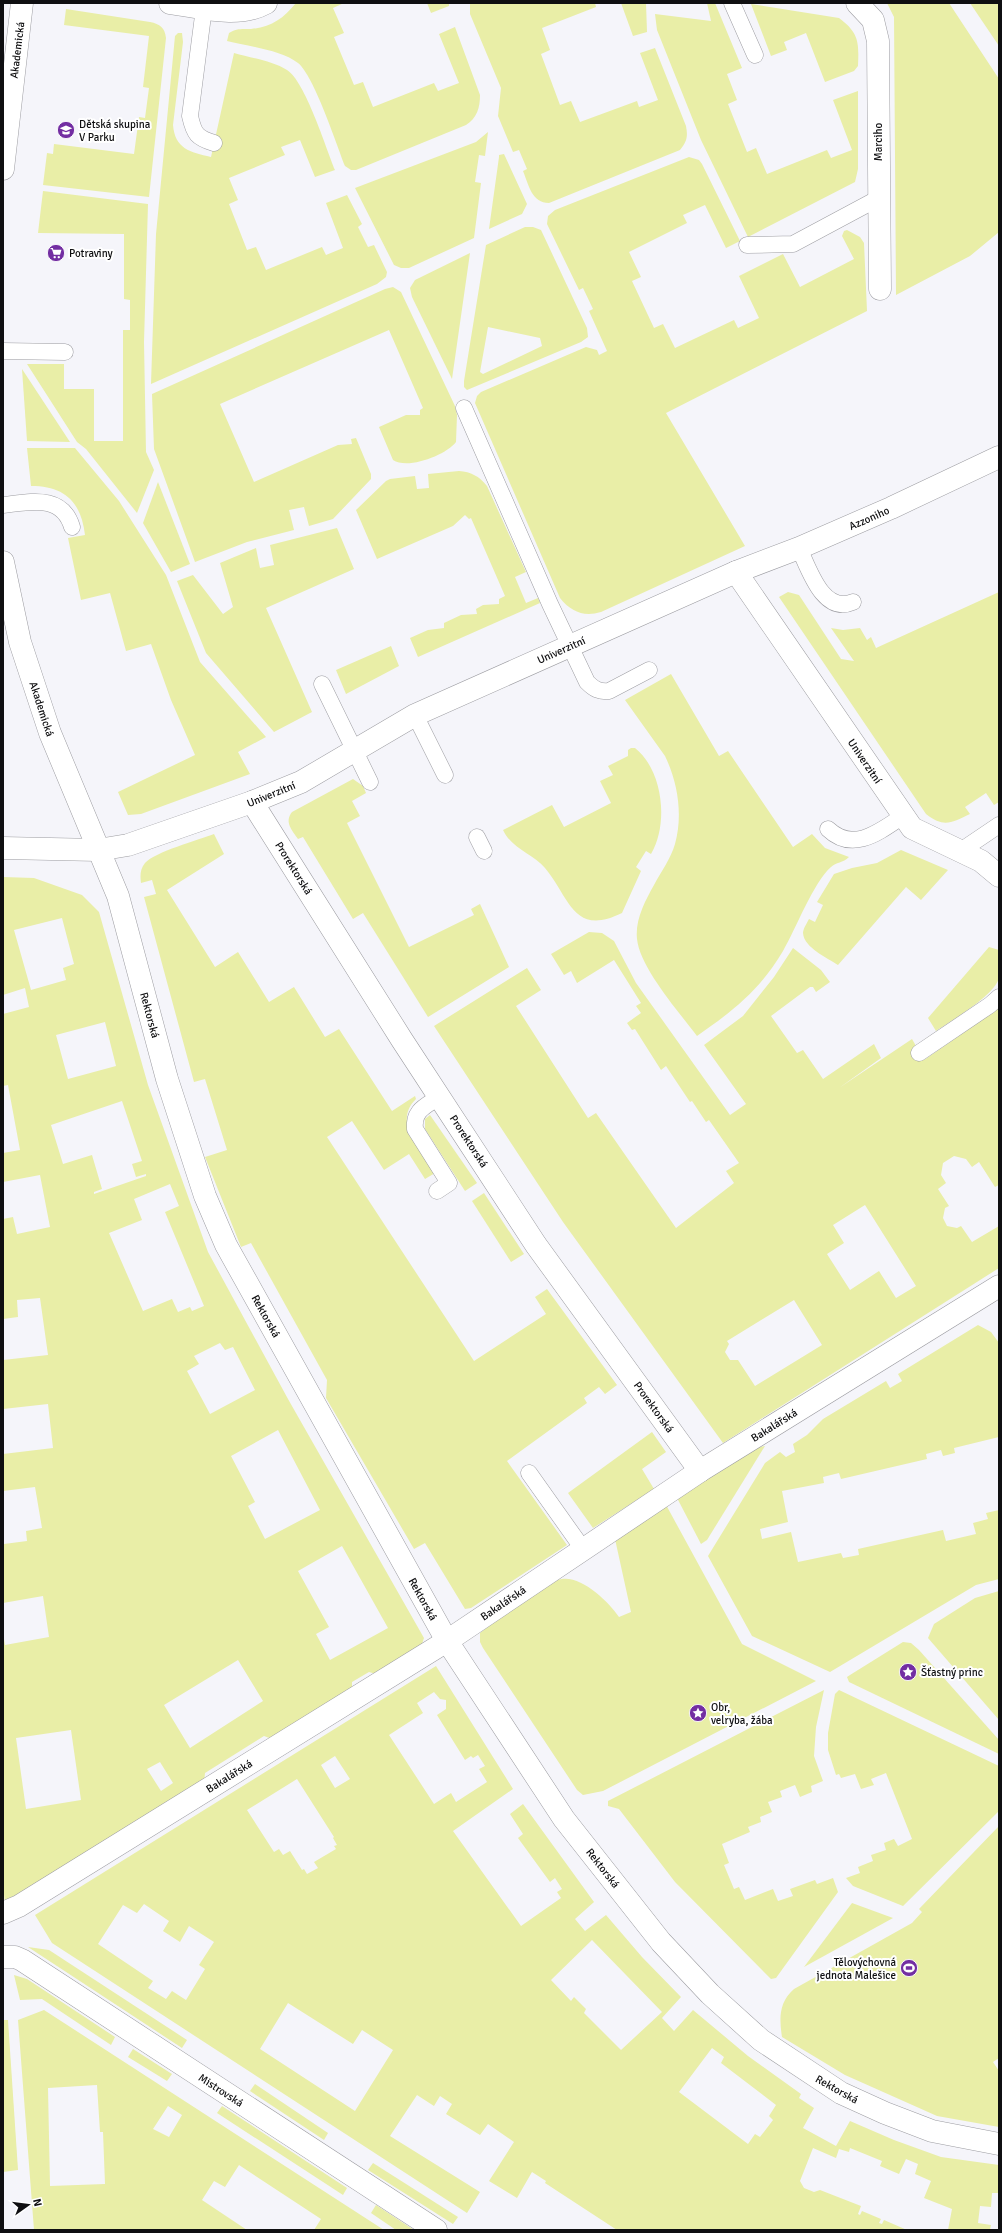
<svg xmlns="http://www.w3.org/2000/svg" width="1002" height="2233" font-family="Signika,sans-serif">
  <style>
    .green { fill: #e9eea7; fill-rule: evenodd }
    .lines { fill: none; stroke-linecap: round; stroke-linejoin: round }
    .lane-casing { stroke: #9d9da2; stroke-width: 17 }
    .street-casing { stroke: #9d9da2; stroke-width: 23 }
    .lane { stroke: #fff; stroke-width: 16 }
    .street { stroke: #fff; stroke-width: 22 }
    .labels { text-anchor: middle; stroke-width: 4; stroke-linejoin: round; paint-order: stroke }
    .street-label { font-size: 11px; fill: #0f0f11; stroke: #fff }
    .poi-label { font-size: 11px; fill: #0f0f11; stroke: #fff; text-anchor: start }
  </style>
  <rect width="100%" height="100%" fill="#f5f5fa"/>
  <g class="green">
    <path d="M296 3H344L333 8 344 33 334 37 354 85 363 82 373 107 434 83 438 91 459 83 439 34 455 27 480 95C480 108 477 118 466 125L356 170H351L345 166C336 143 314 76 298 63 282 50 247 46 227 41L229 33C236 28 243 29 251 29 271 27 283 19 296 3Z"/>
    <polygon points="427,3 449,3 449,6 431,13"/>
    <path d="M470 3H595L596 7 542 28 550 50 541 54 560 105 571 101 580 122 637 101 639 107 658 100 640 53 655 48 686 126C688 136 687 142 680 150L549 203C532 203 529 186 523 171L527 169 519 150 513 152 498 116 501 88 470 14Z"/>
    <polygon points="621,3 646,3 647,32 633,36"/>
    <polygon points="707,3 715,3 742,68 727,74 737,100 728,104 747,152 756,148 767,174 827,150 831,158 852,150 833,100 858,91 858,169 855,182 748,237 701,140 657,30 655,14 711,21"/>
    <polygon points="887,3 949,3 999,79 999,232 970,256 896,295 894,17"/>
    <polygon points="970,3 999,3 999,46"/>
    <path d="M751 4 839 18C859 33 859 42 858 66L854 71 825 82 806 33 784 42 787 50 771 56Z"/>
    <path d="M66 9 150 22C160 24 165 28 166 38L149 197 43 185 47 153 53 154 54 144 134 154 139 117 145 118 149 88 143 87 149 36 64 25Z"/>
    <path d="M178 33H182L183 42 173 125C175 149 190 152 211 157L234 53C251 58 273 61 287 70 305 81 326 148 335 170L315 177 300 140 281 147 285 155 229 178 238 200 229 204 247 250 256 247 266 270 322 247 326 255 343 248 326 203 347 195 362 224 358 227 368 247 374 245 387 272 386 277 377 284 151 384 156 234 175 36Z"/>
    <polygon points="488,132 485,156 479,155 475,182 481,183 474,238 409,268 401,268 394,265 355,188 476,142"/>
    <polygon points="504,154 527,204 522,214 489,229 499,157 499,155"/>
    <path d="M689 157 699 160 702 164 740 241 726 248 705 205 683 215 687 223 629 252 641 277 632 281 654 328 663 324 675 348 734 320 738 328 759 318 739 276 783 254 800 287 854 259 842 236 844 231 847 230 860 237 864 243 867 311 666 413 745 546 601 612C584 617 571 612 560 598L475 403 477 396 481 392 586 347 597 350 599 355 607 351 589 311 593 309 583 288 579 290 547 224 548 216 555 210Z"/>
    <polygon points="43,191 148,204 144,342 146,452 154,470 137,513 86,449 77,442 27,364 64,364 64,389 94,389 94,441 123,441 123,330 130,330 130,300 124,299 124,234 38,233"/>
    <path d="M525 227H533L541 230 587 328 588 337 581 342 467 390 464 387V381L486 245ZM488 327 540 338 542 346 483 374 480 372Z"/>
    <polygon points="470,253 452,379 412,297 410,288 415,280"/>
    <path d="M393 287 401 292 455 406 457 415 456 442C446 455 408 470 393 460L379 427 406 415H420V410L423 408 389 330 220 404 254 482 338 445 352 444 351 439 356 438 371 474V479L333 519 309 526 304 507 289 510 294 530 247 542 195 562 154 449 152 394 385 289Z"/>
    <polygon points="22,369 70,442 27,441"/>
    <path d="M27 448H75L119 501 166 575 200 662 266 737 238 752 250 774 141 814 128 815 118 792 195 755 171 700 151 644 126 651 110 593 81 600 68 538 85 535C81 501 64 486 31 486Z"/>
    <path d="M459 471C471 472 479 476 487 486L526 572 515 577 526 603 538 598 540 603 418 657 410 638 428 630 444 628V623L461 615 477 614 476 609 483 605 499 604V599L505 596 471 518 469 519 465 515 453 526 377 559 356 510 386 481 390 479 415 476 417 489 429 488 428 474Z"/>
    <polygon points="158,482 190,564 171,572 143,523"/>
    <polygon points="337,528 354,569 266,608 312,712 274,732 206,653 177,581 193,575 223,614 233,607 220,563 256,548 260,568 274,565 270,545"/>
    <path d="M788 592 799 595 841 659 854 661 831 628 843 630 860 628 867 640 871 637 876 648 999 592V802L994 805 986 793 965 807 970 814C951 823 944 828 926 814L779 597Z"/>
    <polygon points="391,646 399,666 346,694 336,670"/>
    <path d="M671 674 719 756 728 751 793 847 812 834 825 848 849 857C843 863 836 862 831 867 813 883 796 929 783 951 759 991 734 1010 697 1036 679 1012 640 968 637 939 635 920 645 901 654 885 661 872 671 858 675 844 683 815 678 783 665 756L625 700Z"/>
    <path d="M631 748H635C663 770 669 824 651 854L646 851 636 867 641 871 622 913C573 937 570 898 545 868 533 854 511 848 503 830L552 805 564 827 611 803 600 781 613 775 608 766 628 756V750Z"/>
    <path d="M353 779 363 786 366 793 352 801 360 816 347 823 409 947 474 915 471 909 480 904 509 967 428 1017 363 913 353 919 303 837 298 839C292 830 284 822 292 812Z"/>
    <path d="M214 834 224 854 167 890 215 967 238 952 269 1002 294 987 325 1037 339 1029 392 1111 415 1096 416 1099C392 1122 421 1151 435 1173L425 1179 409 1154 384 1170 352 1121 327 1137 474 1361 546 1314 535 1297 547 1289 617 1385 605 1394 599 1387 584 1398 587 1403 507 1461 567 1545 471 1608 465 1609 425 1543 414 1549 326 1398 327 1380 251 1243 241 1247 205 1157 227 1150 205 1079 194 1082 144 897 156 894 152 880 141 883C140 876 140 869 145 863 155 852 198 840 214 834Z"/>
    <path d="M901 850 948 870 921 900 906 887 838 965C828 958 804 948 803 933 803 929 807 923 809 919L815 922 823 905 817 902 834 874 852 868 877 863Z"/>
    <path d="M3 877 34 878 82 895 99 912 148 1085 208 1252 288 1399 424 1638 422 1644 376 1674 369 1672 352 1682V1690L272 1739 264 1736 205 1773 204 1783 5 1903 3 1886V1633L5 1645 49 1637 43 1596 3 1603V1540L4 1544 27 1541 26 1531 42 1528 35 1487 3 1491V1454L53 1448 48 1404 3 1409V1360L48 1355 40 1298 17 1300 18 1317 3 1319V1219L13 1217 17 1234 50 1227 40 1175 3 1182V1153L20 1150 8 1085 3 1086V1014L29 1007 25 988 3 995ZM62 918 74 964 63 968 66 980 31 990 14 930ZM105 1022 116 1066 68 1079 56 1035ZM122 1101 142 1161 132 1164 136 1177 146 1174V1176L94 1194V1192L102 1189 92 1155 63 1164 51 1125ZM170 1184 179 1206 165 1212 204 1306 192 1311 190 1307 178 1312 172 1299 143 1311 109 1233 142 1220 134 1199ZM220 1343 225 1350 233 1347 255 1390 210 1414 187 1371 199 1364 194 1356ZM278 1430 320 1510 265 1539 248 1506 255 1502 231 1456ZM342 1546 388 1628 330 1660 316 1634 329 1627 298 1571ZM238 1660 263 1701 190 1748 164 1705ZM71 1730 81 1800 26 1809 16 1738ZM160 1762 173 1783 161 1791 147 1769Z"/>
    <path d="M589 932 602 933 614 941 636 983 730 1115 746 1104 704 1045 743 1016 774 977 793 948 821 970 830 982 816 992 813 987H810L771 1016 797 1053 803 1050 823 1079 874 1044 881 1058 839 1088 912 1039 924 1060 999 1008V1185L995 1187 979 1162 972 1167 966 1159 954 1156 943 1163 941 1175 946 1183 938 1189 949 1206 945 1208 943 1218 947 1226 957 1228 961 1226 972 1242 999 1226V1268L723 1443 563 1222 434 1026 527 968 541 990 516 1006 588 1118 596 1113 676 1228 734 1183 726 1171 739 1163 709 1120 706 1122 692 1101 690 1102 666 1066 661 1070 635 1029 632 1030 627 1023 641 1013 636 1006 641 1003 614 960 577 983 571 971 564 975 551 954ZM865 1205 916 1286 896 1298 879 1271 850 1290 827 1254 844 1243 833 1225ZM794 1300 822 1345 755 1386 738 1360H730L725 1352 729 1344 727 1341Z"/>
    <path d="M989 947 999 950C999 959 1001 970 999 978 995 995 951 1021 936 1031L928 1018Z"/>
    <polygon points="430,1115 477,1183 465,1191 425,1129 425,1119"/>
    <polygon points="484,1193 524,1254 511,1262 472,1201"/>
    <polygon points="978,1325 991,1332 999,1343 999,1437 954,1448 955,1453 943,1456 941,1450 926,1454 927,1459 841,1479 839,1473 823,1477 824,1483 782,1491 788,1522 760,1529 762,1539 791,1532 798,1562 841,1553 843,1558 859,1555 858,1549 943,1530 946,1541 976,1534 973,1523 988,1519 986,1513 999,1510 999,1579 976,1585 830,1672 752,1636 708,1556 765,1463 780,1452 786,1457 795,1452 793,1444 807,1435 823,1419 886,1381 890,1388 902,1381 898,1374"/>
    <polygon points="652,1432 666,1452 642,1469 654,1489 593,1528 568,1493"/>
    <polygon points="765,1446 707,1540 701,1544 676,1496 748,1449"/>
    <path d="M665 1503 742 1644 816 1681 603 1791 583 1795 577 1790 483 1648 480 1642V1633C499 1619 541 1582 562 1579 582 1576 609 1602 619 1617L631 1612 615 1539Z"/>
    <polygon points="999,1591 999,1720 928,1638 934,1624 975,1598"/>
    <polygon points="903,1642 911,1643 919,1650 999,1740 999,1754 849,1682 847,1677 850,1675"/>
    <path d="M436 1666 513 1789 453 1831 521 1926 561 1898 557 1892 562 1889 555 1878 550 1882 518 1838 523 1834 510 1814 523 1804 594 1902 575 1919 585 1931 606 1915 642 1957 681 1997 662 2018 674 2031 693 2010 748 2056 801 2094 799 2098 814 2108 803 2128 836 2146 850 2121 894 2140 941 2157 999 2165V2193H992L991 2207 980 2206 978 2223 991 2225 990 2230H948L952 2209 924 2198 931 2181 915 2174 918 2164 906 2159 899 2174 880 2166 882 2161 850 2148 849 2152 839 2149 836 2158 813 2148 800 2181 804 2188 814 2192 820 2190 861 2206 858 2214 860 2215 862 2211 881 2219 879 2223 882 2224 884 2220 907 2230H617L545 2183 546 2181 532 2172 517 2198 489 2181 514 2142 488 2124 480 2135 446 2114 452 2104 440 2096 434 2106 417 2095 390 2136 480 2192 467 2213 52 1943 35 1915ZM434 1692 440 1699 446 1700V1709L437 1715 465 1760 471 1756 473 1758 478 1755 485 1766 479 1769 487 1782 456 1802 451 1793 434 1804 389 1735 423 1713 417 1703ZM335 1756 350 1779 335 1788 321 1765ZM297 1779 334 1837 333 1838 337 1845 334 1846 336 1849 314 1862 318 1868 307 1874 304 1869 302 1870 290 1851 283 1855 279 1849 274 1852 247 1810ZM144 1904 169 1921 163 1931 180 1942 189 1926 214 1942 199 1965 205 1969 186 2000 172 1991 166 1999 148 1988 153 1981 98 1944 123 1905 137 1913ZM592 1940 662 2012 621 2050 584 2013 586 2009 574 1997 571 2001 551 1980ZM288 2003 353 2044 362 2030 393 2050 355 2111 260 2049ZM712 2048 724 2057 721 2063 776 2105 769 2116 773 2120 760 2137 755 2134 748 2144 679 2092Z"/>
    <polygon points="824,1690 816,1727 814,1756 823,1781 811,1786 812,1792 800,1797 795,1785 780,1791 782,1797 768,1802 772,1812 760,1817 761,1822 748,1827 750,1832 722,1844 729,1863 724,1865 734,1889 739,1887 745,1900 773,1889 778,1901 793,1896 790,1889 815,1880 817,1884 833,1878 838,1892 776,1978 771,1979 675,1882 619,1809 608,1806 608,1801"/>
    <polygon points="839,1690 999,1766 999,1811 903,1906 853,1886 846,1878 860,1873 858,1867 873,1861 871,1855 886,1850 884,1843 894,1839 898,1846 912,1839 886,1773 871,1779 874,1785 861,1789 855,1774 841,1778 839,1774 836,1775 828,1750 828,1733 835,1694"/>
    <path d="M999 1826V2058L993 2062 999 2071V2127L937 2116 845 2075 782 2037C779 2018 779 2002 794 1989L912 1923 922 1912 919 1909Z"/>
    <polygon points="852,1903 893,1918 804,1967"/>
    <polygon points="28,1947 49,1950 187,2040 182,2048"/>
    <polygon points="14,1975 27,1979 115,2037 111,2045 42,1999 20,2000"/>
    <path d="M44 2010 384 2230H314L321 2219 239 2165 225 2187 214 2181 202 2200 247 2230H34L18 2020ZM97 2085 100 2132H103L105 2184 50 2186 48 2088ZM168 2106 182 2115 169 2137 153 2129Z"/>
    <polygon points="3,2020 8,2020 18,2170 3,2172"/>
    <polygon points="133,2049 172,2074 167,2081 128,2057"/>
    <polygon points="255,2084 328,2133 324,2140 250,2091"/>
    <polygon points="222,2106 347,2188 343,2195 217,2113"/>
    <polygon points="373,2163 458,2217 453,2224 368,2170"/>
    <polygon points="376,2205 414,2230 396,2230 371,2213"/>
  </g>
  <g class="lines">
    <defs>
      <g id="lane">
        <polyline points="732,3 755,55"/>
        <path d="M204 8 190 116C194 134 197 138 214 143"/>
        <polyline points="747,245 793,244 879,198"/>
        <polyline points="3,351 65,352"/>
        <path d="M464 408 550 604 587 682C594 689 599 692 609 691L649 670"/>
        <path d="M3 505C31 502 62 494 72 527"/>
        <path d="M799 548C809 569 823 615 853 602"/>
        <polyline points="322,684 370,782"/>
        <polyline points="415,715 445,775"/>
        <path d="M828 829C853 853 879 832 903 816"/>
        <polyline points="477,837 484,851"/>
        <polyline points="962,850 999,825"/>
        <polyline points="919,1053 990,1005 999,997"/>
        <path d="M437 1191 449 1183 415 1129C413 1110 426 1106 439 1097"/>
        <polyline points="529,1473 583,1549"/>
      </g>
      <g id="street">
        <path d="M170 3C201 7 237 19 266 3"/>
        <polyline points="857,3 873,20 878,41 880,289"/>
        <polyline points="3,169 22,3"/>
        <polyline points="3,562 20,642 50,733 118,896 167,1079 205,1196 226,1245 447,1641 564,1819 661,1942 710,1994 761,2040 841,2093 885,2113 932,2131 999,2144"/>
        <polyline points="736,572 799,548 891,508 999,457"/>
        <polyline points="252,802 402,1040 536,1245 700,1471"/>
        <polyline points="3,848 98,850 128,845 252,802 301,782 415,715 736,572 912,828 981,861 999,876"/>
        <polyline points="3,1913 19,1906 447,1641 700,1471 999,1286"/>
        <polyline points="3,1957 15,1957 22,1960 436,2230"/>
      </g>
    </defs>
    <use href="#lane" class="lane-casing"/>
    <use href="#street" class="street-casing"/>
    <use href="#lane" class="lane"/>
    <use href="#street" class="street"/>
  </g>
  <defs>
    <symbol id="school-disc" viewBox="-11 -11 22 22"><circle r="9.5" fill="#732ea2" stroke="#fff"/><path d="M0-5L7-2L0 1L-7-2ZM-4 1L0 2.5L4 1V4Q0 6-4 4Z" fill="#fff"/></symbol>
    <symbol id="supermarket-disc" viewBox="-11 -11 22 22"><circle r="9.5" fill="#732ea2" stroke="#fff"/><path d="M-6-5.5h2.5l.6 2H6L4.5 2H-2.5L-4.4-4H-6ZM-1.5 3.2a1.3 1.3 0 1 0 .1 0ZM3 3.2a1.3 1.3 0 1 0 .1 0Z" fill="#fff"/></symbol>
    <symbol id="sight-disc" viewBox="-11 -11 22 22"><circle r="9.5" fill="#732ea2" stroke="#fff"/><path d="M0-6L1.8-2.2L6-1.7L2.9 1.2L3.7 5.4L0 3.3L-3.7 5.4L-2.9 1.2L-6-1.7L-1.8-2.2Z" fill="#fff"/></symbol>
    <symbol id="stadium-disc" viewBox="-11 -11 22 22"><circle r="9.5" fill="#732ea2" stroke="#fff"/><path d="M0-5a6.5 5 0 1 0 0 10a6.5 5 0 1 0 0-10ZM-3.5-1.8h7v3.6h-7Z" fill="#fff"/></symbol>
  </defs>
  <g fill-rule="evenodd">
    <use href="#school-disc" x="56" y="120" width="20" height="20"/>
    <use href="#supermarket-disc" x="46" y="243" width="20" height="20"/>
    <use href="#sight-disc" x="898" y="1662" width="20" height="20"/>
    <use href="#sight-disc" x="688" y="1703" width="20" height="20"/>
    <use href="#stadium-disc" x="899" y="1958" width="20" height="20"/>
  </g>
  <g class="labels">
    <g class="street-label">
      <text transform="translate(17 50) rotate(-83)" y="4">Akademická</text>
      <text transform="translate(878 142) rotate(-90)" y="4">Marciho</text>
      <text transform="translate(869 518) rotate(-24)" y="4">Azzoniho</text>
      <text transform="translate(561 650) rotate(-24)" y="4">Univerzitní</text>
      <text transform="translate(42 709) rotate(72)" y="4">Akademická</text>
      <text transform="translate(865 761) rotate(56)" y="4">Univerzitní</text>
      <text transform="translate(271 794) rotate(-22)" y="4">Univerzitní</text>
      <text transform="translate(294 868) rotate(58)" y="4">Prorektorská</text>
      <text transform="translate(150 1015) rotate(75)" y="4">Rektorská</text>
      <text transform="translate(469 1141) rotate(57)" y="4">Prorektorská</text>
      <text transform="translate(266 1316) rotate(61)" y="4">Rektorská</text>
      <text transform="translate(654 1407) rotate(54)" y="4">Prorektorská</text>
      <text transform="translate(774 1425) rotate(-32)" y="4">Bakalářská</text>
      <text transform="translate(423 1599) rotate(61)" y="4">Rektorská</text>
      <text transform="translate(503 1603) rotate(-34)" y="4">Bakalářská</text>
      <text transform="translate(229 1776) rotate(-32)" y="4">Bakalářská</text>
      <text transform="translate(603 1868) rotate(52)" y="4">Rektorská</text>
      <text transform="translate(837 2089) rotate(29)" y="4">Rektorská</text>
      <text transform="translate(221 2090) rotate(33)" y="4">Mistrovská</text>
    </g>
    <g class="poi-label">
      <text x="79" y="128">Dětská skupina<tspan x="79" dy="13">V Parku</tspan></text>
      <text x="69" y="257">Potraviny</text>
      <text x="921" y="1676">Šťastný princ</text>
      <text x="711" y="1711">Obr,<tspan x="711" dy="13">velryba, žába</tspan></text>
      <text x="896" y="1966" text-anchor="end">Tělovýchovná<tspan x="896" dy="13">jednota Malešice</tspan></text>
    </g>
  </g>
  <rect width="1002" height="2233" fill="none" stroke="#0f0f11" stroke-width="8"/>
  <g transform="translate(28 2205) rotate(76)" stroke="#ffffff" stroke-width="3" paint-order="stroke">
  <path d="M0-3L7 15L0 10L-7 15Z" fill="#0f0f11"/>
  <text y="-6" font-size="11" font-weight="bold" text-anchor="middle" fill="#0f0f11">N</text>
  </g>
</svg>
